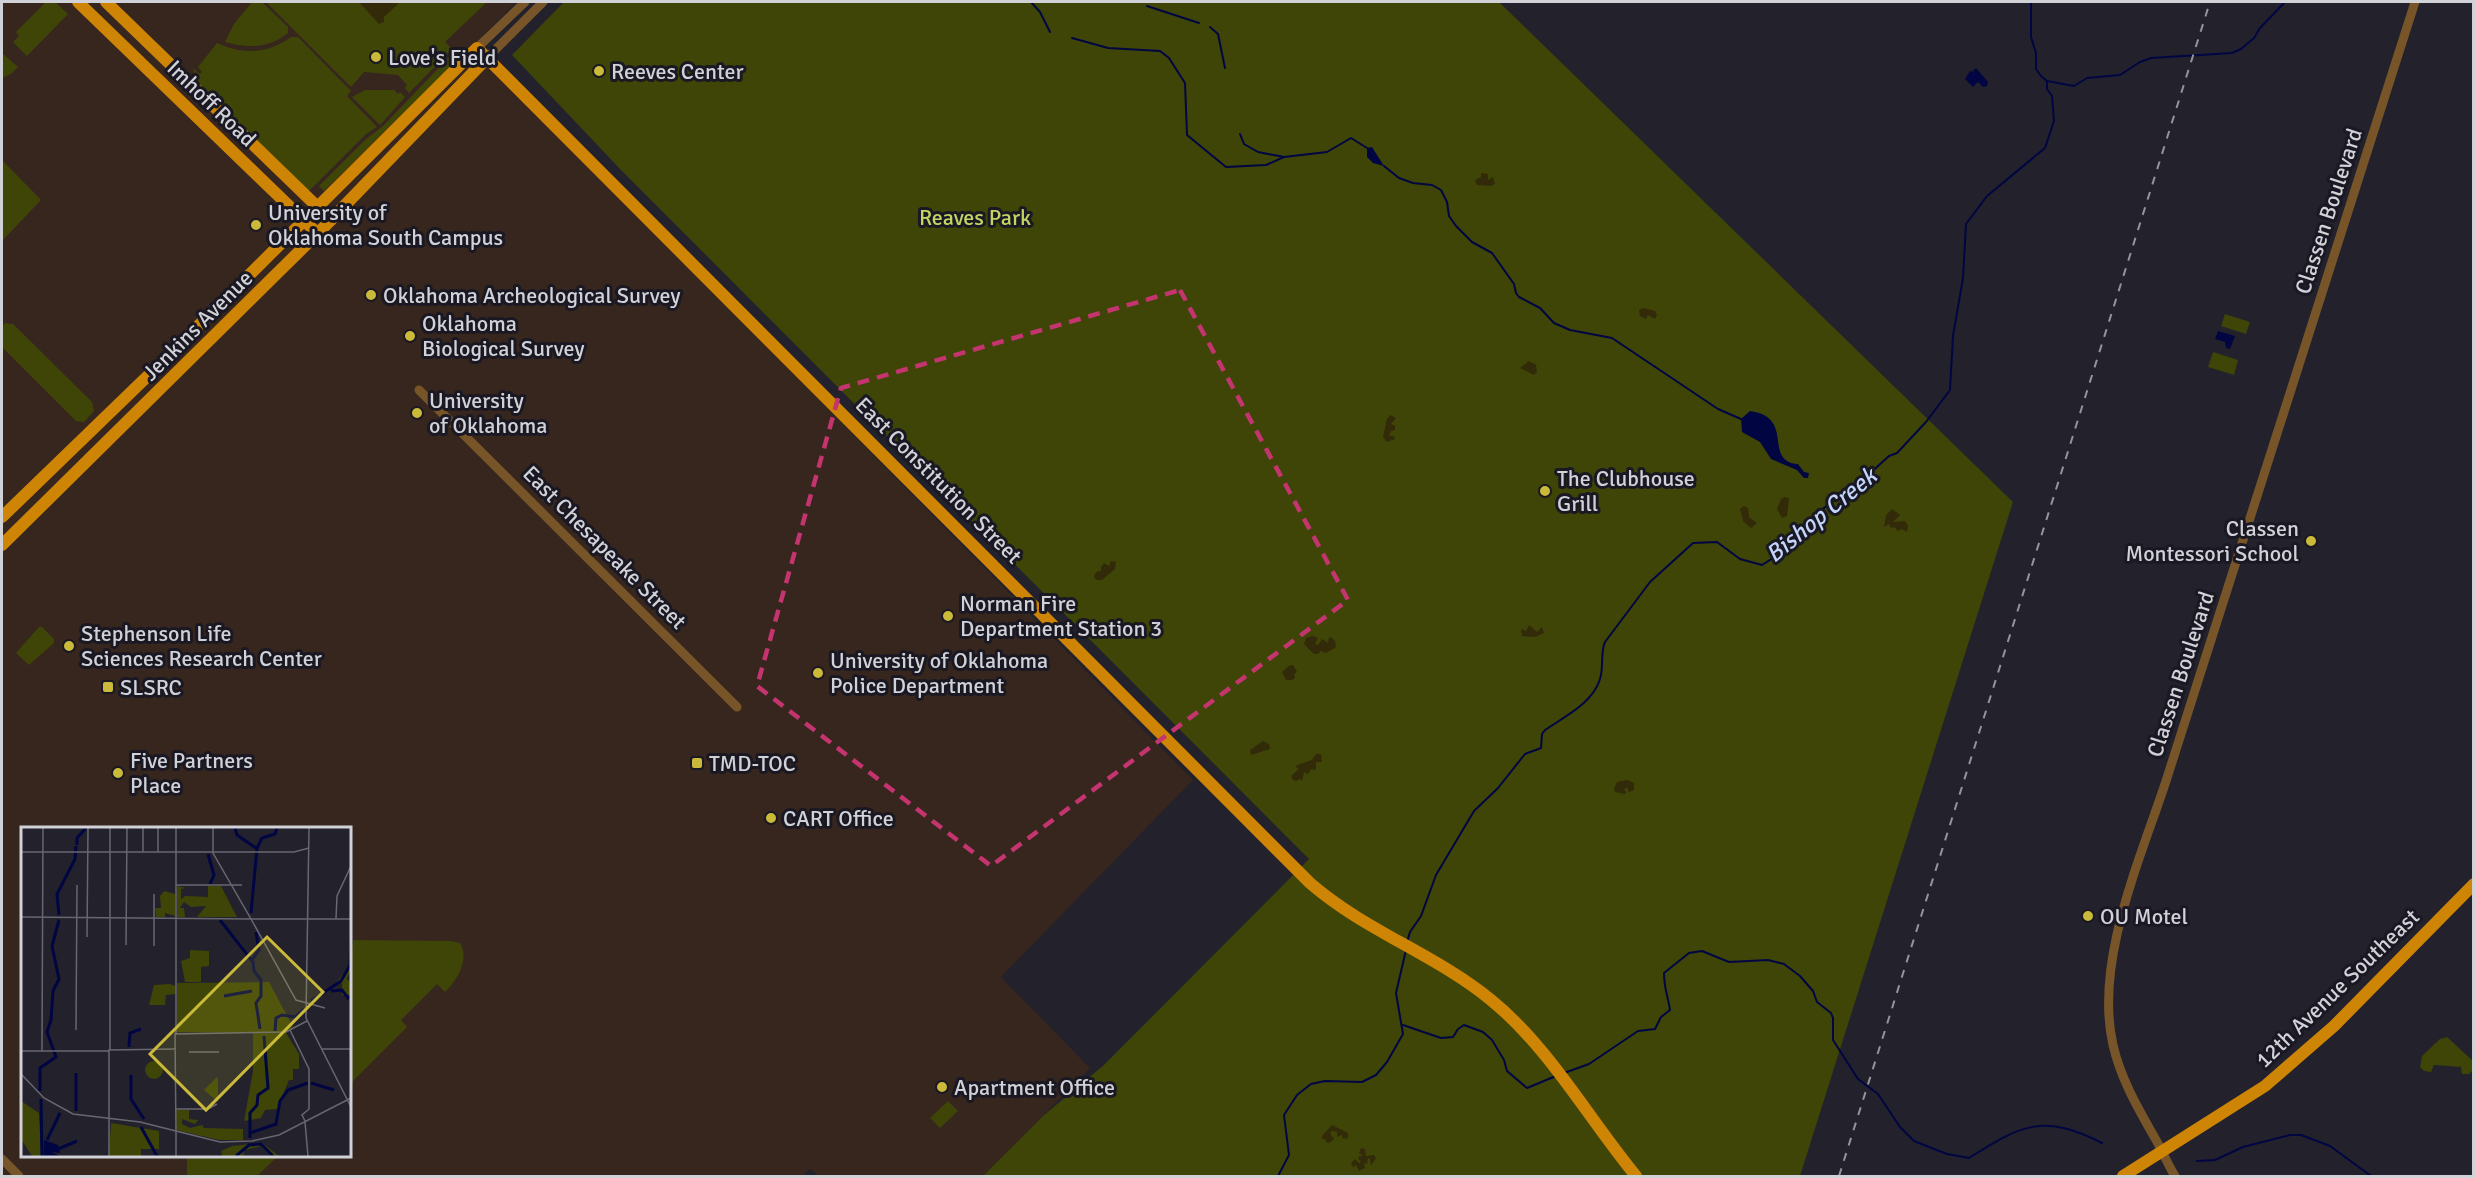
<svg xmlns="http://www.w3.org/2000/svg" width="2475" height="1178" font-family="Signika,sans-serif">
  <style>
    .education { fill: #37261e; fill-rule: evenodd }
    .green { fill: #3e4507 }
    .sand { fill: #322a08 }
    .water { fill: #010642 }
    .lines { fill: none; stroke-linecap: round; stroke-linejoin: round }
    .stream { stroke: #010642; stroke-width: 2 }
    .minor { stroke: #785528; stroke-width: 9 }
    .major { stroke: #ce8404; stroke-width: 12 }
    .rail { stroke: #94949c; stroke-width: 2; stroke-dasharray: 8 8; stroke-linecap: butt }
    .marked { fill: none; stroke: #c4346e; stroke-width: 4.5; stroke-dasharray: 12 8; stroke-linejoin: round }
    .poi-dot { fill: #cbba39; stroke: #191823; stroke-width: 2 }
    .labels { text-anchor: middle; stroke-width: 6; stroke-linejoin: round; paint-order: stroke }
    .poi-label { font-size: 22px; fill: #d1d1d8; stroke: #191823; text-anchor: start }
    .street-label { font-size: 22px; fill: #d1d1d8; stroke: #191823 }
    .park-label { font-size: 22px; fill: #c3d463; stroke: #191823 }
    .water-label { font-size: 24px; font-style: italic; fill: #c3d5fb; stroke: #191823 }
    .inset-river { fill: none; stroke: #010642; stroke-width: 3 }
    .inset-road { fill: none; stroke: #686771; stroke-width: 1.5 }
    .view { fill: #cbba39; fill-opacity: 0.15; stroke: #cbba39; stroke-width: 3 }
    .inset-edge { fill: none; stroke: #d1d1d8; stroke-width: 3 }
  </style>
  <rect width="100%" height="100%" fill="#22212c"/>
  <path class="education" d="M2 2H516L472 47 1193 780 1001 977 1090 1068 983 1176H819L810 1169 803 1176H2ZM22 828H350V1156H22Z"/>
  <g class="green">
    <polygon points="46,2 55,2 68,14 27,56 13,42 19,36 16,32"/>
    <path d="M252 2H262L288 27V33C268 49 248 48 225 42L234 24Z"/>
    <polygon points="266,2 487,2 445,42 452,49 409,93 405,88 407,85 398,75 364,72 351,87"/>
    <polygon points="564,2 1499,2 2013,502 1800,1176 983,1176 1044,1115 1104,1065 1309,859 620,169 512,55"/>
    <path d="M291 37H298L351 91 347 96 377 127 366 134 309 191 196 81 193 68 200 74 202 72 198 67 217 43C243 55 268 54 291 37Z"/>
    <polygon points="2,53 18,67 11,74 2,78"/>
    <polygon points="451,55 457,60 441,76 324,191 319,186 366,139 383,126"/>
    <polygon points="365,90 394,90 398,94 400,92 405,97 380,125 352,97"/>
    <polygon points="2,160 41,200 2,241"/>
    <polygon points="2225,314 2250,322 2246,334 2221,326"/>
    <polygon points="5,323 13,324 92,402 94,411 84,422 76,421 2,347 2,327"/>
    <polygon points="2213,352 2238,360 2234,375 2208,367"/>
    <polygon points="39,627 42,627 54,639 54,643 29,665 16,653"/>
    <path d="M350 940 451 941 460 943C470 960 457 980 445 992L437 984 401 1020 407 1027 350 1084Z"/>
    <polygon points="2447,1037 2473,1061 2473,1070 2469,1074 2462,1074 2461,1067 2434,1065 2431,1072 2424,1071 2420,1067 2422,1056 2440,1039"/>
    <polygon points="948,1101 958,1111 940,1128 930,1118"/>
    <polygon points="187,1156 278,1156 257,1176 187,1176"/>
  </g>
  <g class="sand">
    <polygon points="359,2 400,2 384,17 384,22 379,24"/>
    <polygon points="1481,173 1488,174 1488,180 1493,177 1495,184 1491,186 1477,185 1475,180 1481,177"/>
    <polygon points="1643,308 1655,311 1657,315 1655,319 1648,315 1646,319 1640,316 1639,310"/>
    <polygon points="1529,361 1536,365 1537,372 1534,375 1520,368"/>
    <polygon points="1390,415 1396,418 1391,424 1395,426 1395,430 1391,431 1389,436 1394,436 1395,439 1387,442 1383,437 1387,419"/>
    <polygon points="1785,497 1789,498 1787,516 1782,518 1777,509 1781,499"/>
    <polygon points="1744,506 1748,508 1749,517 1757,523 1751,528 1743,521 1740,509"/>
    <polygon points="1892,509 1900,515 1893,522 1905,521 1908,526 1907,532 1902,529 1898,531 1894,527 1891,528 1889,524 1884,527 1886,515"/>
    <polygon points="1111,561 1116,562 1115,569 1102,580 1096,580 1094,577 1096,572 1101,571 1101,567 1104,563 1109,566"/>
    <polygon points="1529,625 1537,632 1542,627 1544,633 1535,637 1522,636 1521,631 1522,629 1526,631"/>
    <polygon points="1313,636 1318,638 1315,644 1318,645 1322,639 1328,643 1329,638 1331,637 1335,641 1336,647 1326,653 1321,651 1318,654 1314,654 1304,644 1306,638"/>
    <polygon points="1293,665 1297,672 1294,674 1295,678 1292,680 1286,680 1282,672 1289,666"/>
    <polygon points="1263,741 1269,744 1270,749 1251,755 1250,750"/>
    <polygon points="1316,754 1321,754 1322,762 1316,762 1316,770 1311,769 1308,774 1304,772 1302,781 1300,779 1296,781 1293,780 1291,776 1299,769 1295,766 1312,760"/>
    <polygon points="1627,780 1634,783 1634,790 1629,792 1627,787 1624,789 1626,792 1625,794 1615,792 1614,789 1617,782"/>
    <polygon points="1332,1125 1348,1133 1348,1138 1343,1139 1342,1135 1337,1137 1337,1132 1332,1131 1330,1133 1334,1139 1329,1143 1326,1142 1326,1139 1323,1140 1322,1136"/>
    <polygon points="1361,1148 1365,1149 1366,1156 1374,1155 1376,1158 1371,1165 1370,1159 1368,1158 1367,1164 1364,1163 1365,1168 1359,1171 1356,1165 1353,1167 1351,1163 1355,1159 1359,1163 1361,1162 1358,1158 1360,1156 1363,1156 1359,1153"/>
  </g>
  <g class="water">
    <polygon points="1976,68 1988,82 1987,86 1983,87 1978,82 1973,87 1965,79 1970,71 1972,72"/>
    <polygon points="1372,147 1384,166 1373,163 1367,157 1367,148"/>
    <polygon points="2218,331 2235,336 2230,349 2226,348 2225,342 2215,339"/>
    <path d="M1750 411C1796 417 1762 461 1798 464L1804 472 1809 473 1808 478H1804L1797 470 1771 459 1760 442 1742 432 1741 419Z"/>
  </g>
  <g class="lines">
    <g class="stream">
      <polyline points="1031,2 1040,12 1050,32"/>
      <polyline points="2031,2 2031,37 2036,53 2036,69 2041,76 2047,81"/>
      <polyline points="1147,6 1199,23"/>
      <polyline points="1210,27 1218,34 1225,68"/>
      <polyline points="1072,38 1108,48 1160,51 1169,58 1185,83 1187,135 1226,167 1266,165 1284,157"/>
      <polyline points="2047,81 2074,86 2087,78 2120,75 2140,62 2151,58 2232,53 2241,49 2254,38 2260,28 2285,2"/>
      <polyline points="1240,134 1244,144 1258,152 1284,157 1327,152 1351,138 1367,148"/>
      <polyline points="1384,166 1399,178 1413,183 1432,185 1441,190 1447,202 1449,216 1456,226 1472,242 1492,253 1514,284 1516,293 1519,297 1540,308 1554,323 1570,330 1612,338 1718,409 1741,419"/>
      <path d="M1407 942 1410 932 1421 916 1436 875 1474 811 1498 788 1525 754 1541 748 1542 734 1545 730C1564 717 1593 703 1600 679 1604 667 1600 653 1605 642L1650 582 1693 543 1717 542 1740 559 1762 565 1781 553 1813 516 1866 477 1889 456 1897 453 1926 422 1950 390 1953 336 1963 278 1966 224 1987 196 2045 148 2054 121 2052 96 2047 89V81"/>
      <polyline points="1403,1025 1441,1038 1453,1037 1458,1029 1464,1025 1483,1032 1492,1040 1504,1060 1507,1071 1527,1088 1556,1076"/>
      <path d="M1564 1073 1589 1064 1638 1031 1655 1029 1661 1017 1670 1010C1668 996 1664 989 1664 973L1689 953 1702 951 1729 962 1768 960 1784 964 1800 976 1813 991 1817 1002 1831 1013 1833 1018V1040L1858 1079 1878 1094 1900 1127 1914 1141 1924 1145 1947 1154 1969 1158C2021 1125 2043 1113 2102 1143"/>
      <polyline points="2197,1161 2215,1160 2243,1147 2290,1135 2301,1135 2330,1146 2371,1176"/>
      <polyline points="1278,1176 1289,1155 1284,1115 1297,1095 1311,1084 1325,1081 1362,1082 1376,1075 1387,1062 1403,1034 1396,993 1406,950"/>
    </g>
    <g class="minor">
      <polyline points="477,48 525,2"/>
      <polyline points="487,58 543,2"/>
      <polyline points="419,390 737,707"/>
      <polyline points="2,1159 19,1176"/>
      <path d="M2175 1176C2168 1165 2163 1152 2156 1140 2139 1110 2121 1080 2113 1045 2094 962 2140 860 2166 781L2415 2"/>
    </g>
    <g class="major">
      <polyline points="78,2 318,234"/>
      <polyline points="106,2 331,220"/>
      <path d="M2 517 156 368 477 48 1310 883C1365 931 1435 954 1491 1000 1550 1048 1588 1118 1636 1176"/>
      <polyline points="2,545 324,227 487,58"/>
      <polyline points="2123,1176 2265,1086 2334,1026 2474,884"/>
    </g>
    <polyline class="rail" points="1839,1176 2210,2"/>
  </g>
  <path class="marked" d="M1180 290 1348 600 991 866 757 686 841 388Z"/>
  <g class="poi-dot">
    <circle cx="376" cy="57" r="6"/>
    <circle cx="599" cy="71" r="6"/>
    <circle cx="256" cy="225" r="6"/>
    <circle cx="371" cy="295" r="6"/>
    <circle cx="410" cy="336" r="6"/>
    <circle cx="417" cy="413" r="6"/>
    <circle cx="1545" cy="491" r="6"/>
    <circle cx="2311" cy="541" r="6"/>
    <circle cx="948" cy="616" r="6"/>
    <circle cx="69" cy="646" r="6"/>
    <circle cx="818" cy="673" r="6"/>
    <rect x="102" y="681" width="12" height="12" rx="3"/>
    <rect x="691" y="757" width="12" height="12" rx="3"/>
    <circle cx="118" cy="773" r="6"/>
    <circle cx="771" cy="818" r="6"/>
    <circle cx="2088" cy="916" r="6"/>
    <circle cx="942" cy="1087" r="6"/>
  </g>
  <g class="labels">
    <g class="poi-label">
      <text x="388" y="65">Love's Field</text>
      <text x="611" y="79">Reeves Center</text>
      <text x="268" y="220">University of<tspan x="268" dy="25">Oklahoma South Campus</tspan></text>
      <text x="383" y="303">Oklahoma Archeological Survey</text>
      <text x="422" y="331">Oklahoma<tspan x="422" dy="25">Biological Survey</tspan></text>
      <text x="429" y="408">University<tspan x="429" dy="25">of Oklahoma</tspan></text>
      <text x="1557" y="486">The Clubhouse<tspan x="1557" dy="25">Grill</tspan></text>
      <text x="2299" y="536" text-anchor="end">Classen<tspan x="2299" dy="25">Montessori School</tspan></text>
      <text x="960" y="611">Norman Fire<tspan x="960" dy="25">Department Station 3</tspan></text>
      <text x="81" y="641">Stephenson Life<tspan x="81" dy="25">Sciences Research Center</tspan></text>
      <text x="830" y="668">University of Oklahoma<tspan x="830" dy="25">Police Department</tspan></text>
      <text x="120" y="695">SLSRC</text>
      <text x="130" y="768">Five Partners<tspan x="130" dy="25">Place</tspan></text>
      <text x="709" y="771">TMD-TOC</text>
      <text x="783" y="826">CART Office</text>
      <text x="2100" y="924">OU Motel</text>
      <text x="954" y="1095">Apartment Office</text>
    </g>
    <g class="street-label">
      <text transform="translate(212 103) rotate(44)" y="8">Imhoff Road</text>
      <text transform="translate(2328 211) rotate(-72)" y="8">Classen Boulevard</text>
      <text transform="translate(197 325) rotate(-45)" y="8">Jenkins Avenue</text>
      <text transform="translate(939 480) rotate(45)" y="8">East Constitution Street</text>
      <text transform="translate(605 547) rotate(45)" y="8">East Chesapeake Street</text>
      <text transform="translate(2180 674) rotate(-72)" y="8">Classen Boulevard</text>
      <text transform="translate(2337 988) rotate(-44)" y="8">12th Avenue Southeast</text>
    </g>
    <g class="park-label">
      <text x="975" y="225">Reaves Park</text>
    </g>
    <g class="water-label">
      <text transform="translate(1821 515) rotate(-39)" y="8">Bishop Creek</text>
    </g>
  </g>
  <g transform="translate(21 827)">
    <rect width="330" height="330" fill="#22212c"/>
    <path d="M156 59 165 61 160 62V72L164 69 187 70V59H200L216 90H176L185 79 170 80 163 75 159 81H163L164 90H156ZM143 64 154 67V89L144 86V90H135L134 81H140L139 69ZM169 123 188 124V139L180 140V155H164L160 134 169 131ZM327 140 330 141 326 152 330 156V168H321V156L316 155ZM248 155 272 200 265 206 278 227V242H272V253H268L256 282 244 283 240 291 223 294 232 244V206L156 205V156ZM149 157 155 159V167L145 168 144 178H128L133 158ZM124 243a9 9 0 1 1 18 0a9 9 0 1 1-18 0ZM196 250 197 253V275L183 263ZM0 274 18 286 20 329H11L0 312ZM155 283H168V292L177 293 174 297 161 292V297L169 301 181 298 183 301 222 302V313H198L155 303ZM90 296 138 304V322H120V329H88ZM241 316 258 329H250L240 319 224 323 222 329H201L200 324 211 319Z" fill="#3e4507"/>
    <path d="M23 313 37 318 39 326 30 325 39 329H23Z" fill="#010642"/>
    <path class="inset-river" d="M214 1 216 8 235 21M56 18V11L65 1M187 27 193 48 189 57M230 86 236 21 241 11 254 7 256 1M38 88 36 67 54 32 55 19M199 93 232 135 233 144 240 153V169L235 176 239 202M231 133 238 123 235 105M310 164 321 163 327 171 330 169M203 169 231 164M290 174 320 154 329 138 330 112M254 204 255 191 261 188 274 190 283 182M108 220 109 206 120 202M55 246V284M110 248V272L123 292M290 256 313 263M19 264V241L35 230 26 205 30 193 32 164 38 152 31 119 38 93M20 272 21 329M120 300 136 329M229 306 255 297 259 274 267 263 287 256M229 311V286L236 278 237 268 247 261 243 209M26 313 39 286M37 322 56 314M215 329 228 318 240 317 252 329"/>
    <path class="inset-road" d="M89 1V223M192 1V26L230 92H288M288 1 285 191 330 280M0 25H273L288 21M122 25V1M137 25V1M155 58H221M133 67V119M0 90 230 92 275 173 304 181M288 92H330M315 92 316 69 330 39M66 110 67 1M105 118 106 1M55 203 56 58M269 203 288 242V282L281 288 284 294M155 207V1M300 222H330M0 224H88M21 224 22 1M168 225H198M0 247 23 271 52 287 119 295 199 315 231 314 258 308 330 271M154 282H187L196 277M88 293V223L155 222M284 295 287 329M155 306V329M155 306 154 207 265 205 286 194M88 329V293"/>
    <path class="view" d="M246 110 302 165 185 283 129 227Z"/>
    <rect width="330" height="330" class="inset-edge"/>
  </g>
  <rect width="2475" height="1178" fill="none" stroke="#d1d1d8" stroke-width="6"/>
</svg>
